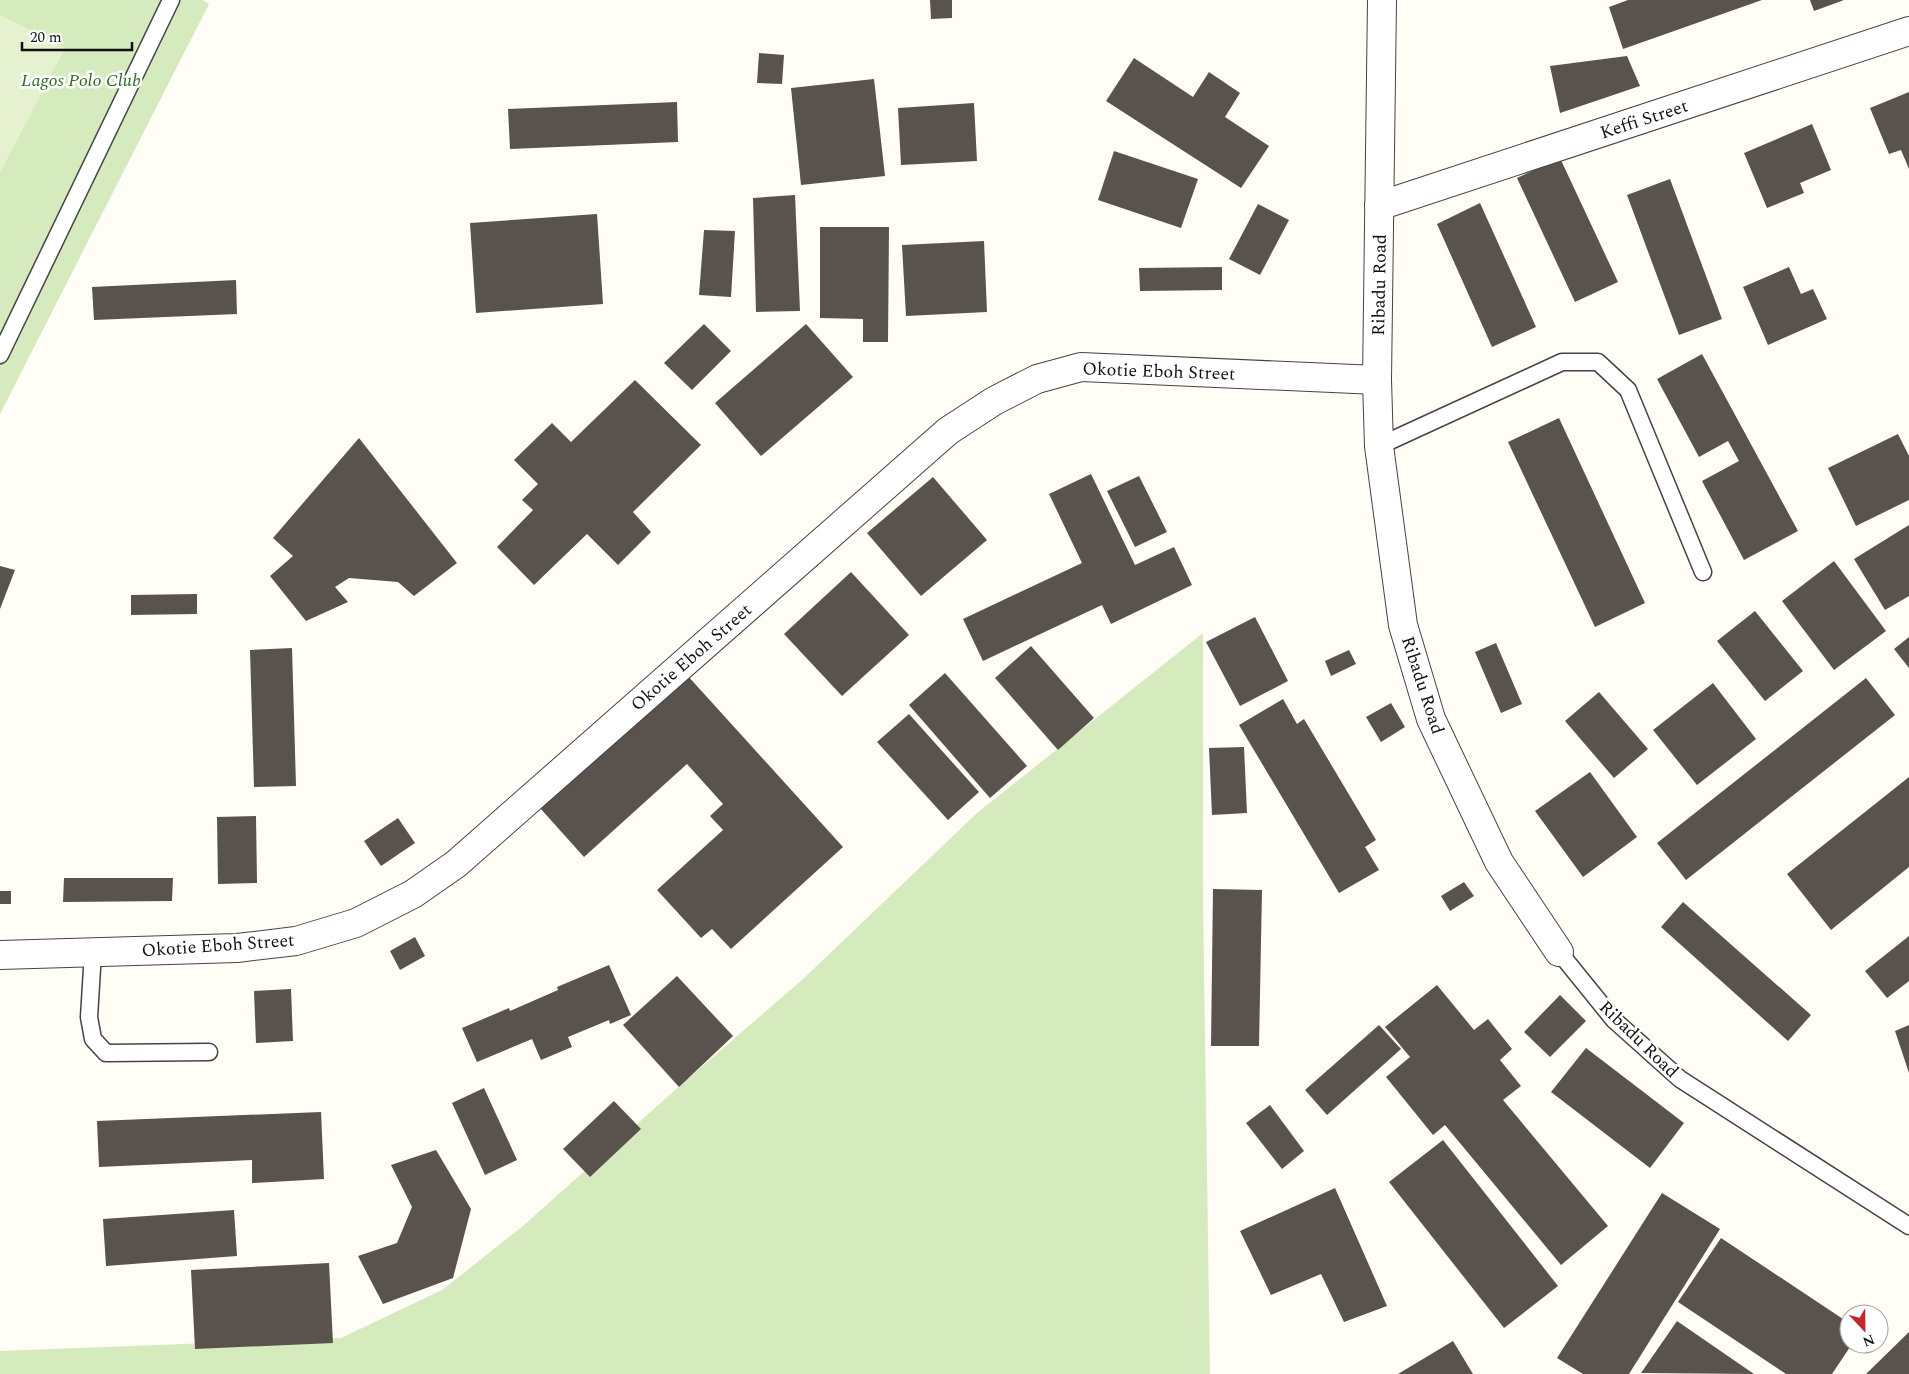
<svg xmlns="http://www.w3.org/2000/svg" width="1909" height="1374" font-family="Spectral,serif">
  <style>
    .green { fill: #d5ebbd }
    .pitch { fill: #e6f2cf }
    .building { fill: #5a524d }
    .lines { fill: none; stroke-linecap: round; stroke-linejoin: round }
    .lane-casing { stroke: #444; stroke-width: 19 }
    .street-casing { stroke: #444; stroke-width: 30 }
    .lane { stroke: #fff; stroke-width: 16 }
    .street { stroke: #fff; stroke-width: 28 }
    .labels { text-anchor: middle; stroke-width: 5; stroke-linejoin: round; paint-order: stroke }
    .park-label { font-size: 18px; font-style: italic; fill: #2f6b1f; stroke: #fff }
    .street-label { font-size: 18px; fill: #111; stroke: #fff }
  </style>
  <rect width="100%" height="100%" fill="#fffdf5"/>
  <g class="green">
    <polygon points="0,0 202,0 209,4 0,414"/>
    <polygon points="1203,633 1203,902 1210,1374 0,1374 0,1351 341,1338 442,1290 523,1226 684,1082 802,980 977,813"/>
  </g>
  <polygon class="pitch" points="0,15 65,48 0,173"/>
  <g class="building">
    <polygon points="930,0 952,0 952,18 931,19"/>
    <polygon points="1628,0 1762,0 1623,49 1609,7"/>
    <polygon points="1810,0 1844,0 1814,11"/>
    <polygon points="759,53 784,55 782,84 757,83"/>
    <polygon points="1627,56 1640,86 1560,113 1550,66"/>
    <polygon points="1134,58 1193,97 1209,72 1240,93 1225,117 1269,146 1241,188 1106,101"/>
    <polygon points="874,79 885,176 801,185 791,88"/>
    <polygon points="1909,92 1909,169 1901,150 1889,154 1870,108"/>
    <polygon points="677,102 678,142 510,149 508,109"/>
    <polygon points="974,103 977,161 901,165 898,108"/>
    <polygon points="1812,124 1831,170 1800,183 1804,193 1767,208 1744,153"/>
    <polygon points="1114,151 1198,179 1181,228 1098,200"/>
    <polygon points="1560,158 1618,282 1575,302 1517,178"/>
    <polygon points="1670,179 1722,319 1679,335 1627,195"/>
    <polygon points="795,195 800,311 756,312 753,198"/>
    <polygon points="1480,203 1536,327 1492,347 1437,224"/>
    <polygon points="1258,204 1289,220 1260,275 1229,259"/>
    <polygon points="597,214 603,304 476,313 470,223"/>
    <polygon points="820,227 889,227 888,342 863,342 863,319 820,318"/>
    <polygon points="704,230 735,231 731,297 699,295"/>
    <polygon points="984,241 987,312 906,316 902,245"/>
    <polygon points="1222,267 1222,290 1140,291 1139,268"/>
    <polygon points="1789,267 1801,294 1813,289 1827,319 1768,345 1743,287"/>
    <polygon points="236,280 237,314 94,320 92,287"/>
    <polygon points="704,324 731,351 692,390 664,363"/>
    <polygon points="806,324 853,377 761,456 715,403"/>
    <polygon points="1702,354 1798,531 1744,560 1702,481 1739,461 1728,441 1699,457 1657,379"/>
    <polygon points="635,380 701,445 633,512 651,532 618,565 587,534 534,585 497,547 533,510 522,500 538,484 514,460 552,423 571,442"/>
    <polygon points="1559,418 1645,603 1595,627 1508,442"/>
    <polygon points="1898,434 1909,456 1909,500 1856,526 1828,468"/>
    <polygon points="359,438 457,563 414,596 398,582 349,578 335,587 348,602 306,621 270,576 293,556 273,538"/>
    <polygon points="1091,474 1135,565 1174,547 1192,585 1111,624 1102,605 983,661 963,619 1082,563 1049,494"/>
    <polygon points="1139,476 1167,532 1135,547 1107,491"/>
    <polygon points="933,477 987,540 921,596 867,533"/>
    <polygon points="1909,525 1909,596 1885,610 1854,559"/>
    <polygon points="1834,561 1886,631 1834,670 1782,601"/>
    <polygon points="0,566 15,570 0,609"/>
    <polygon points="851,572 909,635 842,696 784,634"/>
    <polygon points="197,594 197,614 131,615 131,595"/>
    <polygon points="1755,611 1803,671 1765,701 1717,641"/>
    <polygon points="1255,617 1288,681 1240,706 1206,642"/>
    <polygon points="1909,637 1909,668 1894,649"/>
    <polygon points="1496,643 1522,704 1501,713 1475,652"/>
    <polygon points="1031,646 1094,718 1058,750 995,678"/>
    <polygon points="292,648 296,786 254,787 250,650"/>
    <polygon points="1349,650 1356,664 1331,676 1325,661"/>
    <polygon points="945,673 1027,766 990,798 909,705"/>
    <polygon points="687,675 843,847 731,949 712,929 701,938 657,890 723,830 710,816 723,804 687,764 584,857 540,808"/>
    <polygon points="1866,678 1895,715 1686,880 1657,843"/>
    <polygon points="1713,683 1756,739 1697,785 1653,730"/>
    <polygon points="1599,692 1648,749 1614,778 1565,721"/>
    <polygon points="1283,699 1297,724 1304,719 1376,840 1365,847 1379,870 1339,893 1239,725"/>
    <polygon points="1391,703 1405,727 1381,742 1366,717"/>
    <polygon points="909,714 979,792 948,820 877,742"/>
    <polygon points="1244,747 1247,813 1212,815 1209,748"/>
    <polygon points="1590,772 1637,837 1583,877 1535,811"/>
    <polygon points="1909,777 1909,867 1831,930 1787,874"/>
    <polygon points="256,816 257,883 218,884 217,817"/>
    <polygon points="398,818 415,843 381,866 364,841"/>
    <polygon points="64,878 173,878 172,901 63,902"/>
    <polygon points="1464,882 1474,896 1450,911 1441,896"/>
    <polygon points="1213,889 1262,890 1259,1046 1211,1046"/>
    <rect x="0" y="891" width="11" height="13"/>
    <polygon points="1683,902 1811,1015 1788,1041 1661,927"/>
    <polygon points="1909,936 1909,981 1887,998 1865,971"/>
    <polygon points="415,937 425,956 400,970 390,951"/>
    <polygon points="609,965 631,1015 610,1024 609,1020 568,1037 572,1047 541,1060 532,1039 477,1062 462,1028 509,1008 510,1011 558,990 557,987"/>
    <polygon points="677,976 733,1036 679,1087 623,1025"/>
    <polygon points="1437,985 1474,1030 1488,1019 1512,1049 1500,1060 1521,1086 1503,1100 1608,1226 1561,1265 1445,1125 1433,1135 1386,1077 1410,1057 1385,1027"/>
    <polygon points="291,989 293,1041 256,1043 254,991"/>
    <polygon points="1560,995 1586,1021 1550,1057 1524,1032"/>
    <polygon points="1379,1025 1401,1049 1327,1115 1305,1090"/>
    <polygon points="1909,1025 1909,1073 1895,1031"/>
    <polygon points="1586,1048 1684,1123 1650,1168 1551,1092"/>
    <polygon points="484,1088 517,1160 485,1175 452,1103"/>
    <polygon points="614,1101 641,1129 590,1177 563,1149"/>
    <polygon points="1270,1105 1304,1151 1282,1169 1246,1123"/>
    <polygon points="321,1112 324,1179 252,1183 252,1160 99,1167 97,1121"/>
    <polygon points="1443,1140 1558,1286 1504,1328 1389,1182"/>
    <polygon points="436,1150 471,1209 453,1278 383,1304 358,1256 397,1243 412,1207 391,1165"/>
    <polygon points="1335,1188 1387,1306 1344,1322 1321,1274 1271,1295 1240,1231"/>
    <polygon points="1662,1193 1720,1229 1629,1374 1583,1374 1557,1358"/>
    <polygon points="234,1210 237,1256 106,1266 103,1219"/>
    <polygon points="1721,1238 1849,1323 1849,1344 1852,1344 1832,1374 1786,1374 1678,1302"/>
    <polygon points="329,1263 333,1343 195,1349 191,1270"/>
    <polygon points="1677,1321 1754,1374 1641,1373"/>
    <polygon points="1909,1332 1909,1374 1866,1374"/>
    <polygon points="1453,1341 1473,1374 1398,1374"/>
  </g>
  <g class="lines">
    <defs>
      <g id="lane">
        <polyline points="0,355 171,0"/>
        <polyline points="1379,446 1562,362 1598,362 1628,390 1703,572"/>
        <polyline points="93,952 89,1017 93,1039 106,1053 209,1052"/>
        <polyline points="1559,952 1614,1020 1680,1079 1909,1226"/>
      </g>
      <g id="street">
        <polyline points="1382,0 1377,380 1379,446 1403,625 1431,719 1499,862 1559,952"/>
        <polyline points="1379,206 1909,31"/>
        <polyline points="0,955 237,948 296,941 356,923 413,894 456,864 948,431 994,401 1037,379 1081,367 1377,380"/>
      </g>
    </defs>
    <use href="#lane" class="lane-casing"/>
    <use href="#street" class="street-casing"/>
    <use href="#lane" class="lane"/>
    <use href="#street" class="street"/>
  </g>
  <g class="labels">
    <g class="park-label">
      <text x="81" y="86">Lagos Polo Club</text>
    </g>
    <g class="street-label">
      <text transform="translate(1644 119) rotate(-18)" y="6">Keffi Street</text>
      <text transform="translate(1379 285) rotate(-89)" y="6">Ribadu Road</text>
      <text transform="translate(1159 371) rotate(2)" y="6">Okotie Eboh Street</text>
      <text transform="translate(691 657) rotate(-41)" y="6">Okotie Eboh Street</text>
      <text transform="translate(1423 685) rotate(72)" y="6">Ribadu Road</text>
      <text transform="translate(218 945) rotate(-4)" y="6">Okotie Eboh Street</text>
      <text transform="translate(1639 1039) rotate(44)" y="6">Ribadu Road</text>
    </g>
  </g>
  <g transform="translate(1864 1329) rotate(158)"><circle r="24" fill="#ffffff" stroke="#a0a0a0"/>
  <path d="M0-4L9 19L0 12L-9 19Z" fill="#c4262e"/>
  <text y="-8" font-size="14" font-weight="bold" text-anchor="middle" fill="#111111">N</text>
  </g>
  <path d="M22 42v8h110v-8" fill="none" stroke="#111111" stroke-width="2.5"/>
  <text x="30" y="42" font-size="15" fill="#111111" stroke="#ffffff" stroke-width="4" paint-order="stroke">20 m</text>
</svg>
